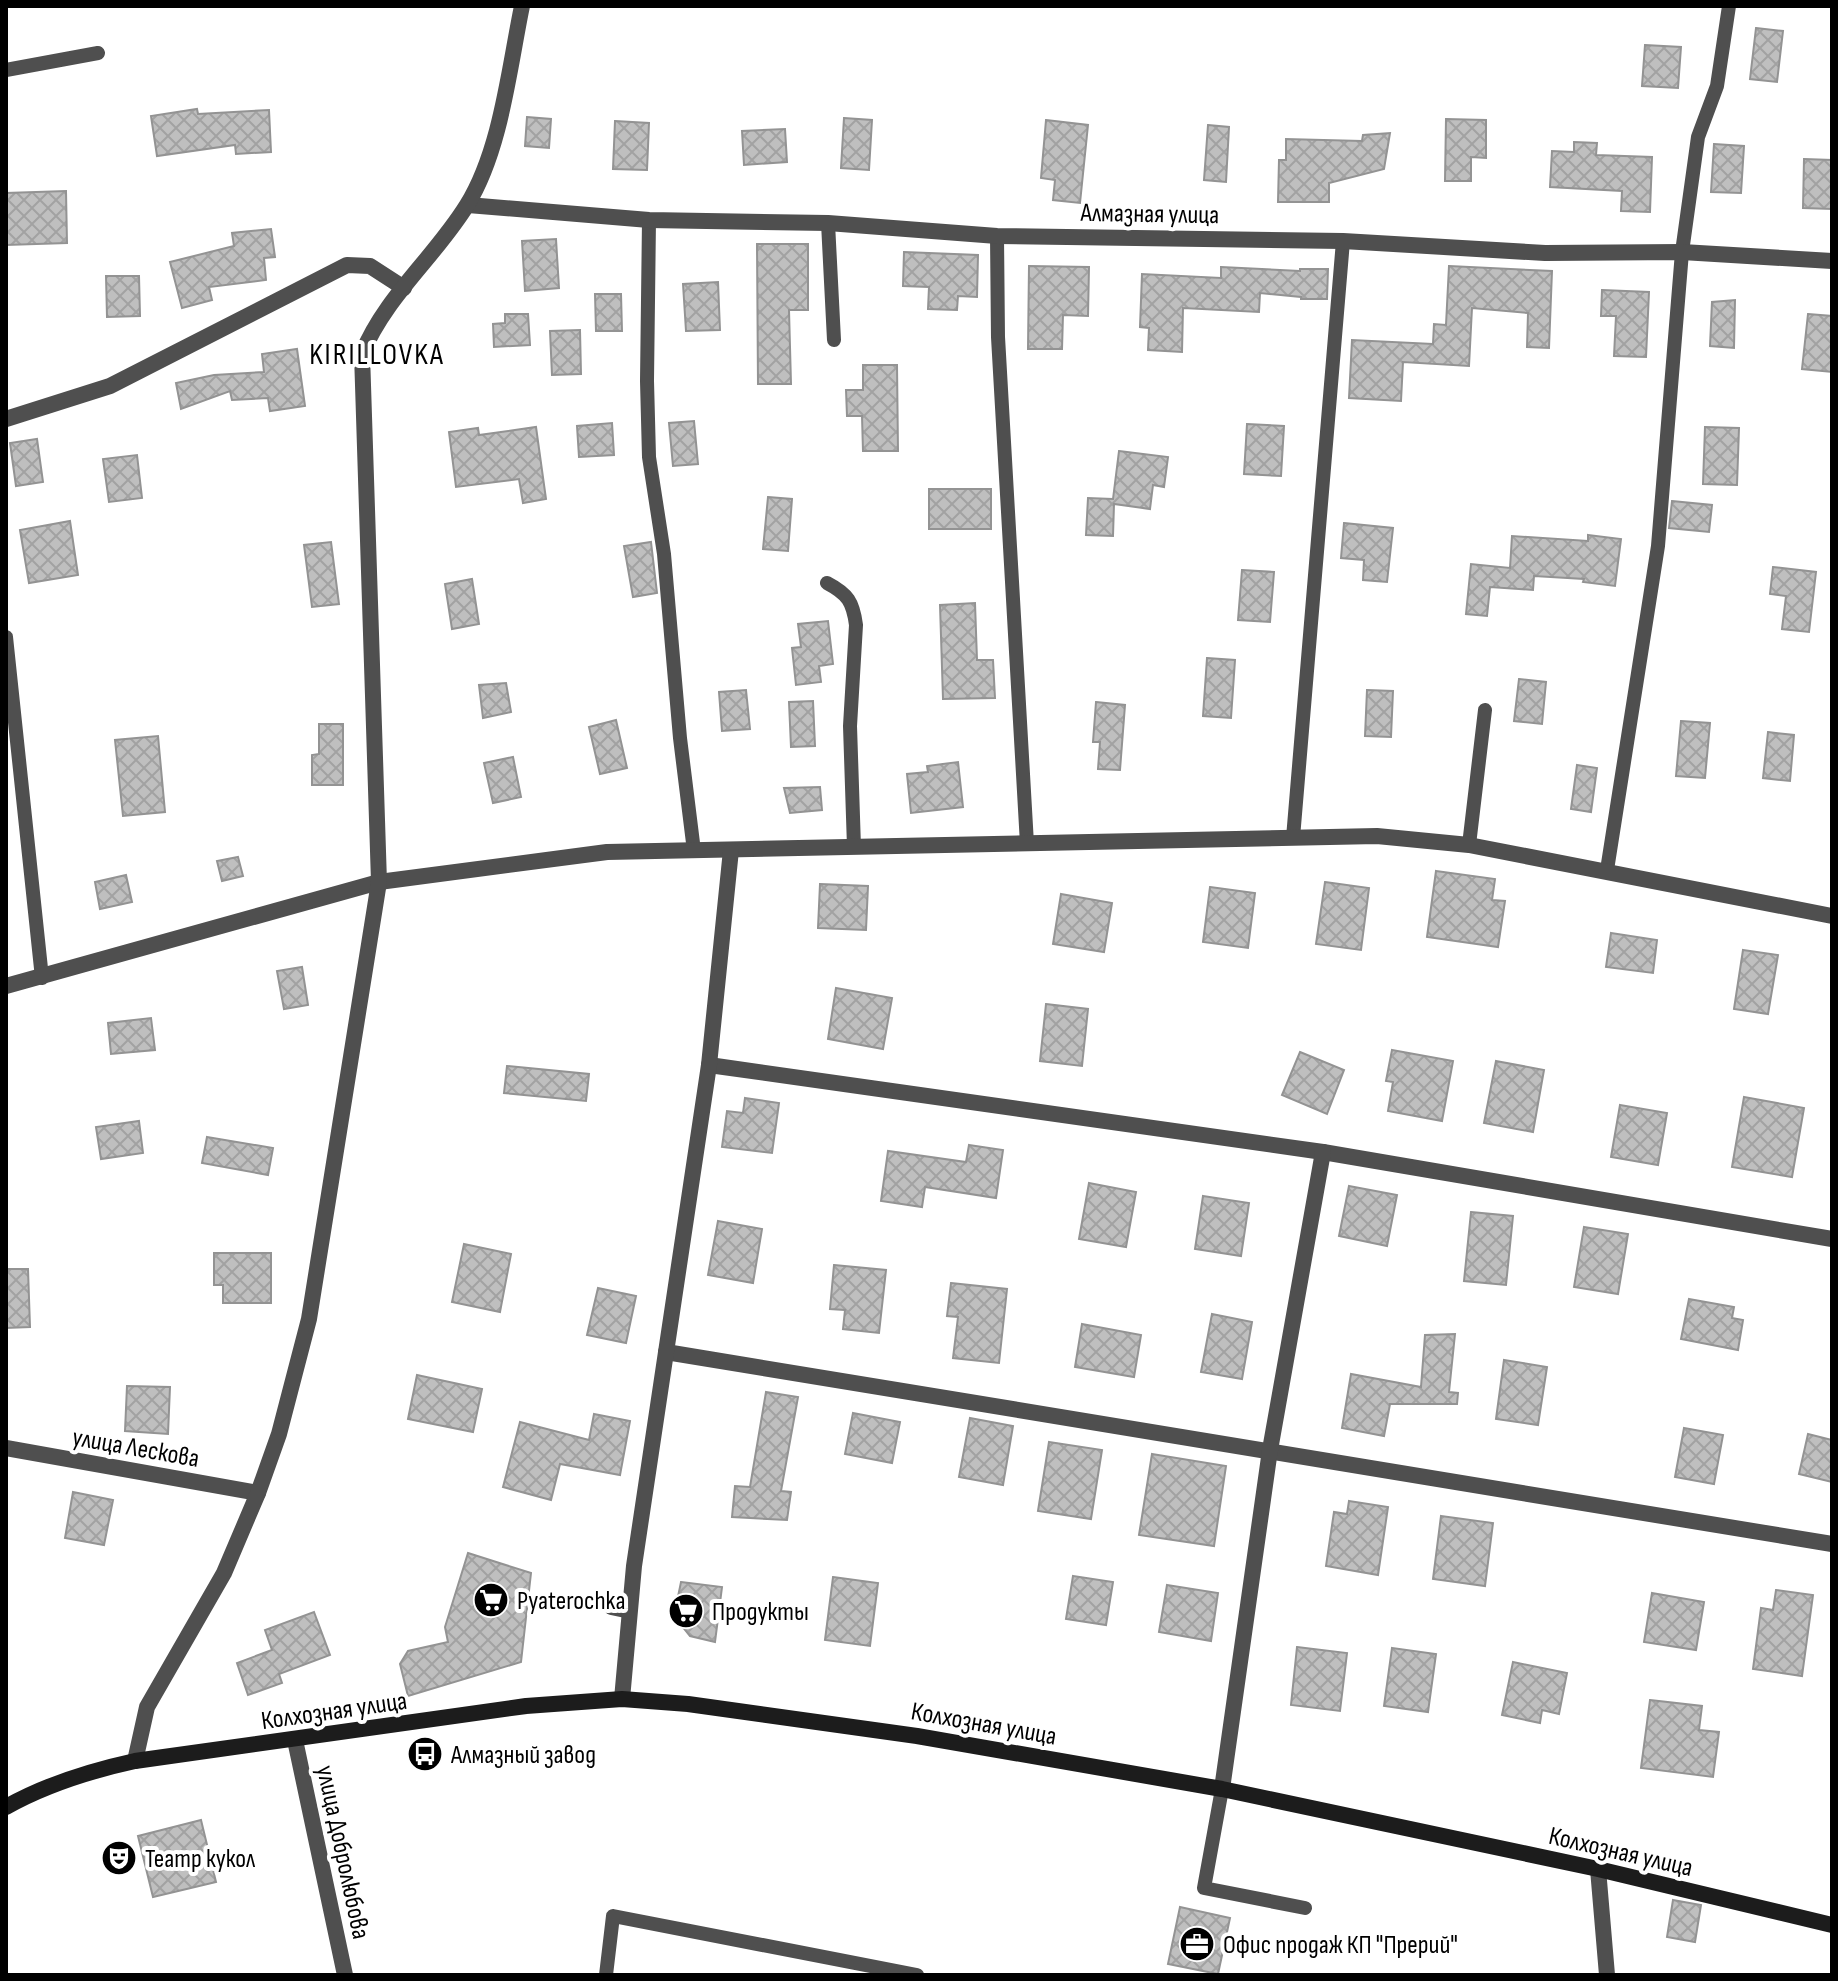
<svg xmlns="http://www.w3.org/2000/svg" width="1838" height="1981" font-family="'Sofia Sans Condensed',sans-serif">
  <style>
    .building { fill: url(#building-cross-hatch); stroke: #939393; stroke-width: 2 }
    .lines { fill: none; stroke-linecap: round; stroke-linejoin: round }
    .lane { stroke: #4f4f4f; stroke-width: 14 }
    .street { stroke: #4f4f4f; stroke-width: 16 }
    .secondary { stroke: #1c1c1c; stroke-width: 16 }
    .labels { text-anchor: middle; stroke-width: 8; stroke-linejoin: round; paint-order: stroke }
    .street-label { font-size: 26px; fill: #000; stroke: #fff }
    .poi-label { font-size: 26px; fill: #000; stroke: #fff; text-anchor: start }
    .quarter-label { font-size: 30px; letter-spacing: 2px; fill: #000; stroke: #fff }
  </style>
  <defs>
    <pattern id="building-cross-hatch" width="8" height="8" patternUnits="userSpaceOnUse" patternTransform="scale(2)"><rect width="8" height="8" fill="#bfbfbf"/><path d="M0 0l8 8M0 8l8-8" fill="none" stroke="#a2a2a2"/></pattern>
  </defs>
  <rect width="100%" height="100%" fill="#fff"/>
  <g class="building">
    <polygon points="1756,28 1783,31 1777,82 1750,79"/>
    <polygon points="1645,45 1681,47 1678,88 1642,86"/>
    <polygon points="197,109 198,114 269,110 271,152 236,154 235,145 157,156 151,116"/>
    <polygon points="527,117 551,119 549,148 525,146"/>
    <polygon points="844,118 872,120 869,170 841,168"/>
    <polygon points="1446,119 1486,120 1486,158 1471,157 1471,181 1445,181"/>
    <polygon points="1046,120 1088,125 1080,203 1053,200 1055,180 1041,178"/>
    <polygon points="615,121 649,123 647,170 613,169"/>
    <polygon points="1208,125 1229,127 1226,182 1204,180"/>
    <polygon points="785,129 787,162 744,165 742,131"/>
    <polygon points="1390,133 1384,169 1329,183 1329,202 1278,202 1279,160 1286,160 1286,139 1362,141 1363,135"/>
    <polygon points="1574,142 1597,143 1596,155 1652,157 1650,212 1621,211 1622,191 1550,187 1552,151 1574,152"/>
    <polygon points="1714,144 1744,146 1741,193 1711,192"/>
    <polygon points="1804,159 1832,160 1832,209 1803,208"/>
    <polygon points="66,191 67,243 6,245 6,193"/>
    <polygon points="271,229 275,257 264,258 266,280 209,287 212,300 182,308 170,262 234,246 232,233"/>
    <polygon points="556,239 559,288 525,291 522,241"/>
    <polygon points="757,244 808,244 808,310 789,310 791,384 758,384"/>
    <polygon points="904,252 978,255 977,297 958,296 957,310 928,309 929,287 903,286"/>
    <polygon points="1029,266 1089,267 1088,316 1063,315 1062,349 1028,349"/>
    <polygon points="1449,266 1552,271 1549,348 1527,347 1528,313 1472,308 1469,366 1403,362 1401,401 1349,398 1352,340 1433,344 1434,324 1446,325"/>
    <polygon points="1221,267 1300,271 1300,269 1328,269 1327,299 1301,299 1301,297 1260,293 1259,312 1183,308 1182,352 1148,350 1149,328 1140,327 1142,274 1221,278"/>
    <polygon points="106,276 139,276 140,316 107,317"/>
    <polygon points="718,282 720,330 686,331 683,284"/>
    <polygon points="1602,290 1649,292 1646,357 1614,356 1616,316 1601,316"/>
    <polygon points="595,294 621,294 622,331 596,331"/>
    <polygon points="1735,300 1734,348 1710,346 1712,302"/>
    <polygon points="505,314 528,314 530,345 494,347 493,324 505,323"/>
    <polygon points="1808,314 1832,316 1832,372 1802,369"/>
    <polygon points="580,330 581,374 552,375 550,331"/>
    <polygon points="297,349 305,406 270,411 268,398 232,400 230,391 181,409 176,383 214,375 264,372 262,354"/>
    <polygon points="863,365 897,365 898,451 863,451 862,416 847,416 846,390 863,390"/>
    <polygon points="694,421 698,464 673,466 669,423"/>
    <polygon points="612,423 614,455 579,457 577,426"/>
    <polygon points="1247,424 1284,426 1281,476 1244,474"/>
    <polygon points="536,427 546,499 523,503 519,479 456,487 449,432 478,428 479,435"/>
    <polygon points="1705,427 1739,428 1737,485 1703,484"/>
    <polygon points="37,439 43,482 16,486 10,443"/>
    <polygon points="1119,451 1168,457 1164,487 1153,485 1150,509 1114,504 1113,536 1086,535 1088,498 1113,499"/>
    <polygon points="137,455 142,498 109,502 103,459"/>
    <rect x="929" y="489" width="62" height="40"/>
    <polygon points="768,497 792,499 788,551 763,549"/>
    <polygon points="1672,501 1712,505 1709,532 1669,528"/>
    <polygon points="70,521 78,575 29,583 20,530"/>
    <polygon points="1344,523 1393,528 1387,582 1363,580 1364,560 1341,558"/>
    <polygon points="1588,535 1621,539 1615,586 1583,582 1584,579 1534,576 1533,590 1490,587 1487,616 1466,614 1471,564 1510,568 1512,536 1588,541"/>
    <polygon points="331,542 339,604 312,607 304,545"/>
    <polygon points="651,542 657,593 633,597 624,546"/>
    <polygon points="1773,567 1816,572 1809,632 1782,629 1786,596 1770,594"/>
    <polygon points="1242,570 1274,572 1270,622 1238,620"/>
    <polygon points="472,579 479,624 452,629 445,584"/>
    <polygon points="975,603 977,660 993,660 995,698 943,699 940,605"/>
    <polygon points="828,621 833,664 819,666 821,682 796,685 792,648 801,647 798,624"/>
    <polygon points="1207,658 1235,660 1231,718 1203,716"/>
    <polygon points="1519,679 1546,682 1542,724 1514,721"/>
    <polygon points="506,683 511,712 483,718 479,685"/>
    <polygon points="746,690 750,729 722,731 719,692"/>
    <polygon points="1367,690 1393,691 1391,737 1365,736"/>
    <polygon points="813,701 815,746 791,747 789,702"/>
    <polygon points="1096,702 1125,705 1120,770 1098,769 1100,742 1093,742"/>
    <polygon points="616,720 627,768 600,774 589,727"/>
    <polygon points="1681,721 1710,723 1705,778 1676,776"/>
    <polygon points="319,724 343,724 343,785 312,785 312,755 319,754"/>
    <polygon points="1768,732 1794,735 1790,781 1763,778"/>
    <polygon points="158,736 165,812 123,816 115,740"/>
    <polygon points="513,757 521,797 493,803 484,763"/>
    <polygon points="958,762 963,807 911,813 907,774 928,772 927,766"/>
    <polygon points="1577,765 1597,768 1591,812 1571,809"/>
    <polygon points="820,787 822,810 790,813 784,788"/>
    <polygon points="238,857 243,876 222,881 217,861"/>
    <polygon points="1436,871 1495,879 1492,900 1505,901 1498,947 1427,937"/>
    <polygon points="126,875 132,902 100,909 95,882"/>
    <polygon points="1325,882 1369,888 1361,950 1316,944"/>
    <polygon points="820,884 868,886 866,930 818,928"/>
    <polygon points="1210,887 1255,893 1248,948 1203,942"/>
    <polygon points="1061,894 1112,903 1104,952 1053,944"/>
    <polygon points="1611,933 1657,940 1653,973 1606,967"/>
    <polygon points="1743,950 1778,955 1768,1014 1734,1009"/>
    <polygon points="302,967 308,1005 284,1009 277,971"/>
    <polygon points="836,988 892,998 883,1049 828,1039"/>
    <polygon points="1046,1004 1088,1009 1082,1066 1040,1061"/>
    <polygon points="151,1018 155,1050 111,1054 108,1023"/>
    <polygon points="1392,1050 1453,1061 1442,1121 1388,1111 1393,1082 1386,1081"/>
    <polygon points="1300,1052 1344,1070 1327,1114 1282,1095"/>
    <polygon points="1496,1061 1544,1070 1533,1132 1484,1123"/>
    <polygon points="507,1066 589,1074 586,1101 504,1093"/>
    <polygon points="1744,1097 1804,1108 1792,1177 1732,1167"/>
    <polygon points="745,1098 779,1103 772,1153 722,1147 727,1111 743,1113"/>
    <polygon points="1620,1105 1667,1113 1658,1165 1611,1157"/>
    <polygon points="139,1121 143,1153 101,1159 96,1127"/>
    <polygon points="207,1137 273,1148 268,1175 202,1163"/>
    <polygon points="969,1145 1003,1150 996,1198 925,1187 922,1207 881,1201 888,1151 966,1162"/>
    <polygon points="1089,1183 1136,1192 1126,1247 1079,1239"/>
    <polygon points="1349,1186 1397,1195 1387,1246 1339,1236"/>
    <polygon points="1203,1196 1249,1203 1241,1256 1195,1249"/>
    <polygon points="1471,1212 1513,1216 1506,1285 1464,1281"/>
    <polygon points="718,1221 762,1229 753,1283 708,1275"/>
    <polygon points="1584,1227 1628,1234 1618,1294 1574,1287"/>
    <polygon points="464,1244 511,1254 500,1312 452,1302"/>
    <polygon points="214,1253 271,1253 271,1303 223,1303 223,1285 214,1285"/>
    <polygon points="834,1265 886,1270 879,1333 843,1329 845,1310 830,1309"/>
    <polygon points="6,1269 28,1269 30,1327 6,1328"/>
    <polygon points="951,1283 1007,1289 999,1363 953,1358 958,1317 947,1316"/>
    <polygon points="598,1288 636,1296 626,1343 587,1335"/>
    <polygon points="1689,1299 1734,1307 1732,1318 1743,1320 1738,1350 1681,1339"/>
    <polygon points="1212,1314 1252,1322 1242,1379 1201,1372"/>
    <polygon points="1082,1324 1141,1335 1134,1377 1075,1367"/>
    <polygon points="1455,1334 1449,1392 1458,1393 1457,1404 1390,1404 1384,1436 1342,1428 1351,1374 1421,1387 1425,1335"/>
    <polygon points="1504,1360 1547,1367 1538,1425 1496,1419"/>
    <polygon points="417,1375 482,1389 473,1432 408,1419"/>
    <polygon points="127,1386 170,1387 168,1434 125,1431"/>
    <polygon points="766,1392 798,1397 781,1491 791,1492 787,1520 732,1517 735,1486 750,1487"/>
    <polygon points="853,1413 900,1422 892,1463 845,1454"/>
    <polygon points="594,1414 630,1421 620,1475 560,1464 551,1500 503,1487 520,1422 589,1440"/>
    <polygon points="970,1418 1013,1426 1003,1485 959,1477"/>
    <polygon points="1684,1428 1723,1435 1714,1484 1675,1477"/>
    <polygon points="1808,1434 1832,1440 1832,1482 1799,1474"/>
    <polygon points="1049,1442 1102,1450 1091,1519 1038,1511"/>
    <polygon points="1152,1454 1226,1466 1214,1546 1139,1535"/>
    <polygon points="73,1492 113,1500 104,1545 65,1538"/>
    <polygon points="1349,1501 1388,1507 1378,1575 1326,1566 1334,1512 1347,1514"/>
    <polygon points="1441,1516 1493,1523 1485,1586 1433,1579"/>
    <polygon points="468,1553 531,1573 521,1662 408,1696 400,1664 408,1651 448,1642 445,1627"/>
    <polygon points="1073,1576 1113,1582 1106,1625 1066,1619"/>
    <polygon points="833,1577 878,1583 870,1646 825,1640"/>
    <polygon points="681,1582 722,1587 715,1642 690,1636 674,1616"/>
    <polygon points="1167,1585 1218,1593 1211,1641 1159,1632"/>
    <polygon points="1776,1590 1813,1595 1802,1676 1753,1669 1761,1608 1773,1610"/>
    <polygon points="1652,1593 1704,1602 1696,1650 1644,1642"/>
    <polygon points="314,1612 330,1655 279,1674 282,1683 248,1695 237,1663 272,1650 265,1630"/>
    <polygon points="1297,1647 1347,1653 1340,1711 1291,1705"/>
    <polygon points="1392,1648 1436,1654 1428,1712 1384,1706"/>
    <polygon points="1513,1662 1567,1673 1559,1714 1542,1710 1540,1723 1502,1715"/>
    <polygon points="1650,1700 1702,1706 1699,1730 1719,1732 1713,1777 1641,1768"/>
    <polygon points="201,1820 216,1882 153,1897 138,1836"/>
    <polygon points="1673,1900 1701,1905 1695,1942 1667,1937"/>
    <polygon points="1180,1907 1230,1918 1218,1974 1168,1964"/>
  </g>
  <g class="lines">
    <g class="lane">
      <polyline points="6,70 98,53"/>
      <polyline points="649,220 647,381 649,457 664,554 680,738 694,851"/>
      <polyline points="828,223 834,340"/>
      <polyline points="997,236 998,337 1027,844"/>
      <path d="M827 583C848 594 853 602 856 625L850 726 854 847"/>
      <polyline points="6,637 42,978"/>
      <polyline points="1293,838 1343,241"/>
      <polyline points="1469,845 1485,710"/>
      <polyline points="1607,870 1658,546 1682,252 1698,137 1717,86 1729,6"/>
      <polyline points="611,1608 630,1612"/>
      <polyline points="1222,1789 1204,1888 1305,1908"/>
      <polyline points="606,1975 613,1916 917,1975"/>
    </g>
    <g class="street">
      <polyline points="468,205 649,220 828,223 997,236 1343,241 1545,253 1682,252 1832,261"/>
      <polyline points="6,419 110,386 347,265 370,266 404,288"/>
      <polyline points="6,986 379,882 607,852 1377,836 1469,845 1832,916"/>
      <polyline points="709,1065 1323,1152 1832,1239"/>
      <polyline points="666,1352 1832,1544"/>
      <polyline points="6,1448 258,1493"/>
      <polyline points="622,1699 634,1566 709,1065 731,850"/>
      <polyline points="295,1740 345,1975"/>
      <path d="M135 1761 147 1707 224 1573 258 1493 279 1434 309 1319 379 882 362 354C385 297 435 257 467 205 501 150 509 69 522 6"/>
      <polyline points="1222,1789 1270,1450 1323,1152"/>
      <polyline points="1598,1869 1607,1975"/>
    </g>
    <path class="secondary" d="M6 1807C47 1784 89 1771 135 1761L526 1706 622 1699 688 1704 917 1736 1222 1789 1598 1869 1832 1925"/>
  </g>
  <defs>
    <symbol id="supermarket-disc" viewBox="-11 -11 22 22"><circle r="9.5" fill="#000" stroke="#fff"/><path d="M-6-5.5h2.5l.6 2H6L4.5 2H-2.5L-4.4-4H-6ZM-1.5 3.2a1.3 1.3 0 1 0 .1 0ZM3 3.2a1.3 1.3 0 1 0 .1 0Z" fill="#fff"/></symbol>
    <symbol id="bus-disc" viewBox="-11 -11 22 22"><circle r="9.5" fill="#000" stroke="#fff"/><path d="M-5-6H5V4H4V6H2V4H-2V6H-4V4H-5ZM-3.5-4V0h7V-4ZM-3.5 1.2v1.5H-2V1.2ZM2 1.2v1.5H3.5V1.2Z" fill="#fff"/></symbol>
    <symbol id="theatre-disc" viewBox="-11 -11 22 22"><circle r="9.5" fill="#000" stroke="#fff"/><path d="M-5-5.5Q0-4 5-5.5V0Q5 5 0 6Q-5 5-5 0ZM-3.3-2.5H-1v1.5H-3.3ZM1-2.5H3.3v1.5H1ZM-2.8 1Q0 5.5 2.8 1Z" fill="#fff"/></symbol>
    <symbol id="office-disc" viewBox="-11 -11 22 22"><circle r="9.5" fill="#000" stroke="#fff"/><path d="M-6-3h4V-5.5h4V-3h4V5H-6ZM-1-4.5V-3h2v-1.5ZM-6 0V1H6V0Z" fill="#fff"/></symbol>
  </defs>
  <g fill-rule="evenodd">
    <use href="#supermarket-disc" x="471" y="1580" width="40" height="40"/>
    <use href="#supermarket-disc" x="666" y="1591" width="40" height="40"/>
    <use href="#bus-disc" x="405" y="1734" width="40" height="40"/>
    <use href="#theatre-disc" x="99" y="1838" width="40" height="40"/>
    <use href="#office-disc" x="1177" y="1924" width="40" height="40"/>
  </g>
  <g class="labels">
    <g class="street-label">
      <text transform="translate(1150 213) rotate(1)" y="9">Алмазная улица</text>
      <text transform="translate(136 1447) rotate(10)" y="9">улица Лескова</text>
      <text transform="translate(334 1710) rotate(-8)" y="9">Колхозная улица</text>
      <text transform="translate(984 1723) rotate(10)" y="9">Колхозная улица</text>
      <text transform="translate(1621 1851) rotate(13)" y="9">Колхозная улица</text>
      <text transform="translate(344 1852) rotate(78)" y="9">улица Добролюбова</text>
    </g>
    <g class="poi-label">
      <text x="517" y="1609">Pyaterochka</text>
      <text x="712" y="1620">Продукты</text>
      <text x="451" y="1763">Алмазный завод</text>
      <text x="145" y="1867">Театр кукол</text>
      <text x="1223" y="1953">Офис продаж КП "Прерий"</text>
    </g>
    <g class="quarter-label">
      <text x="377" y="364">KIRILLOVKA</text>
    </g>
  </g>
  <rect width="1838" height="1981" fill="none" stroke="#000000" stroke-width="16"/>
</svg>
